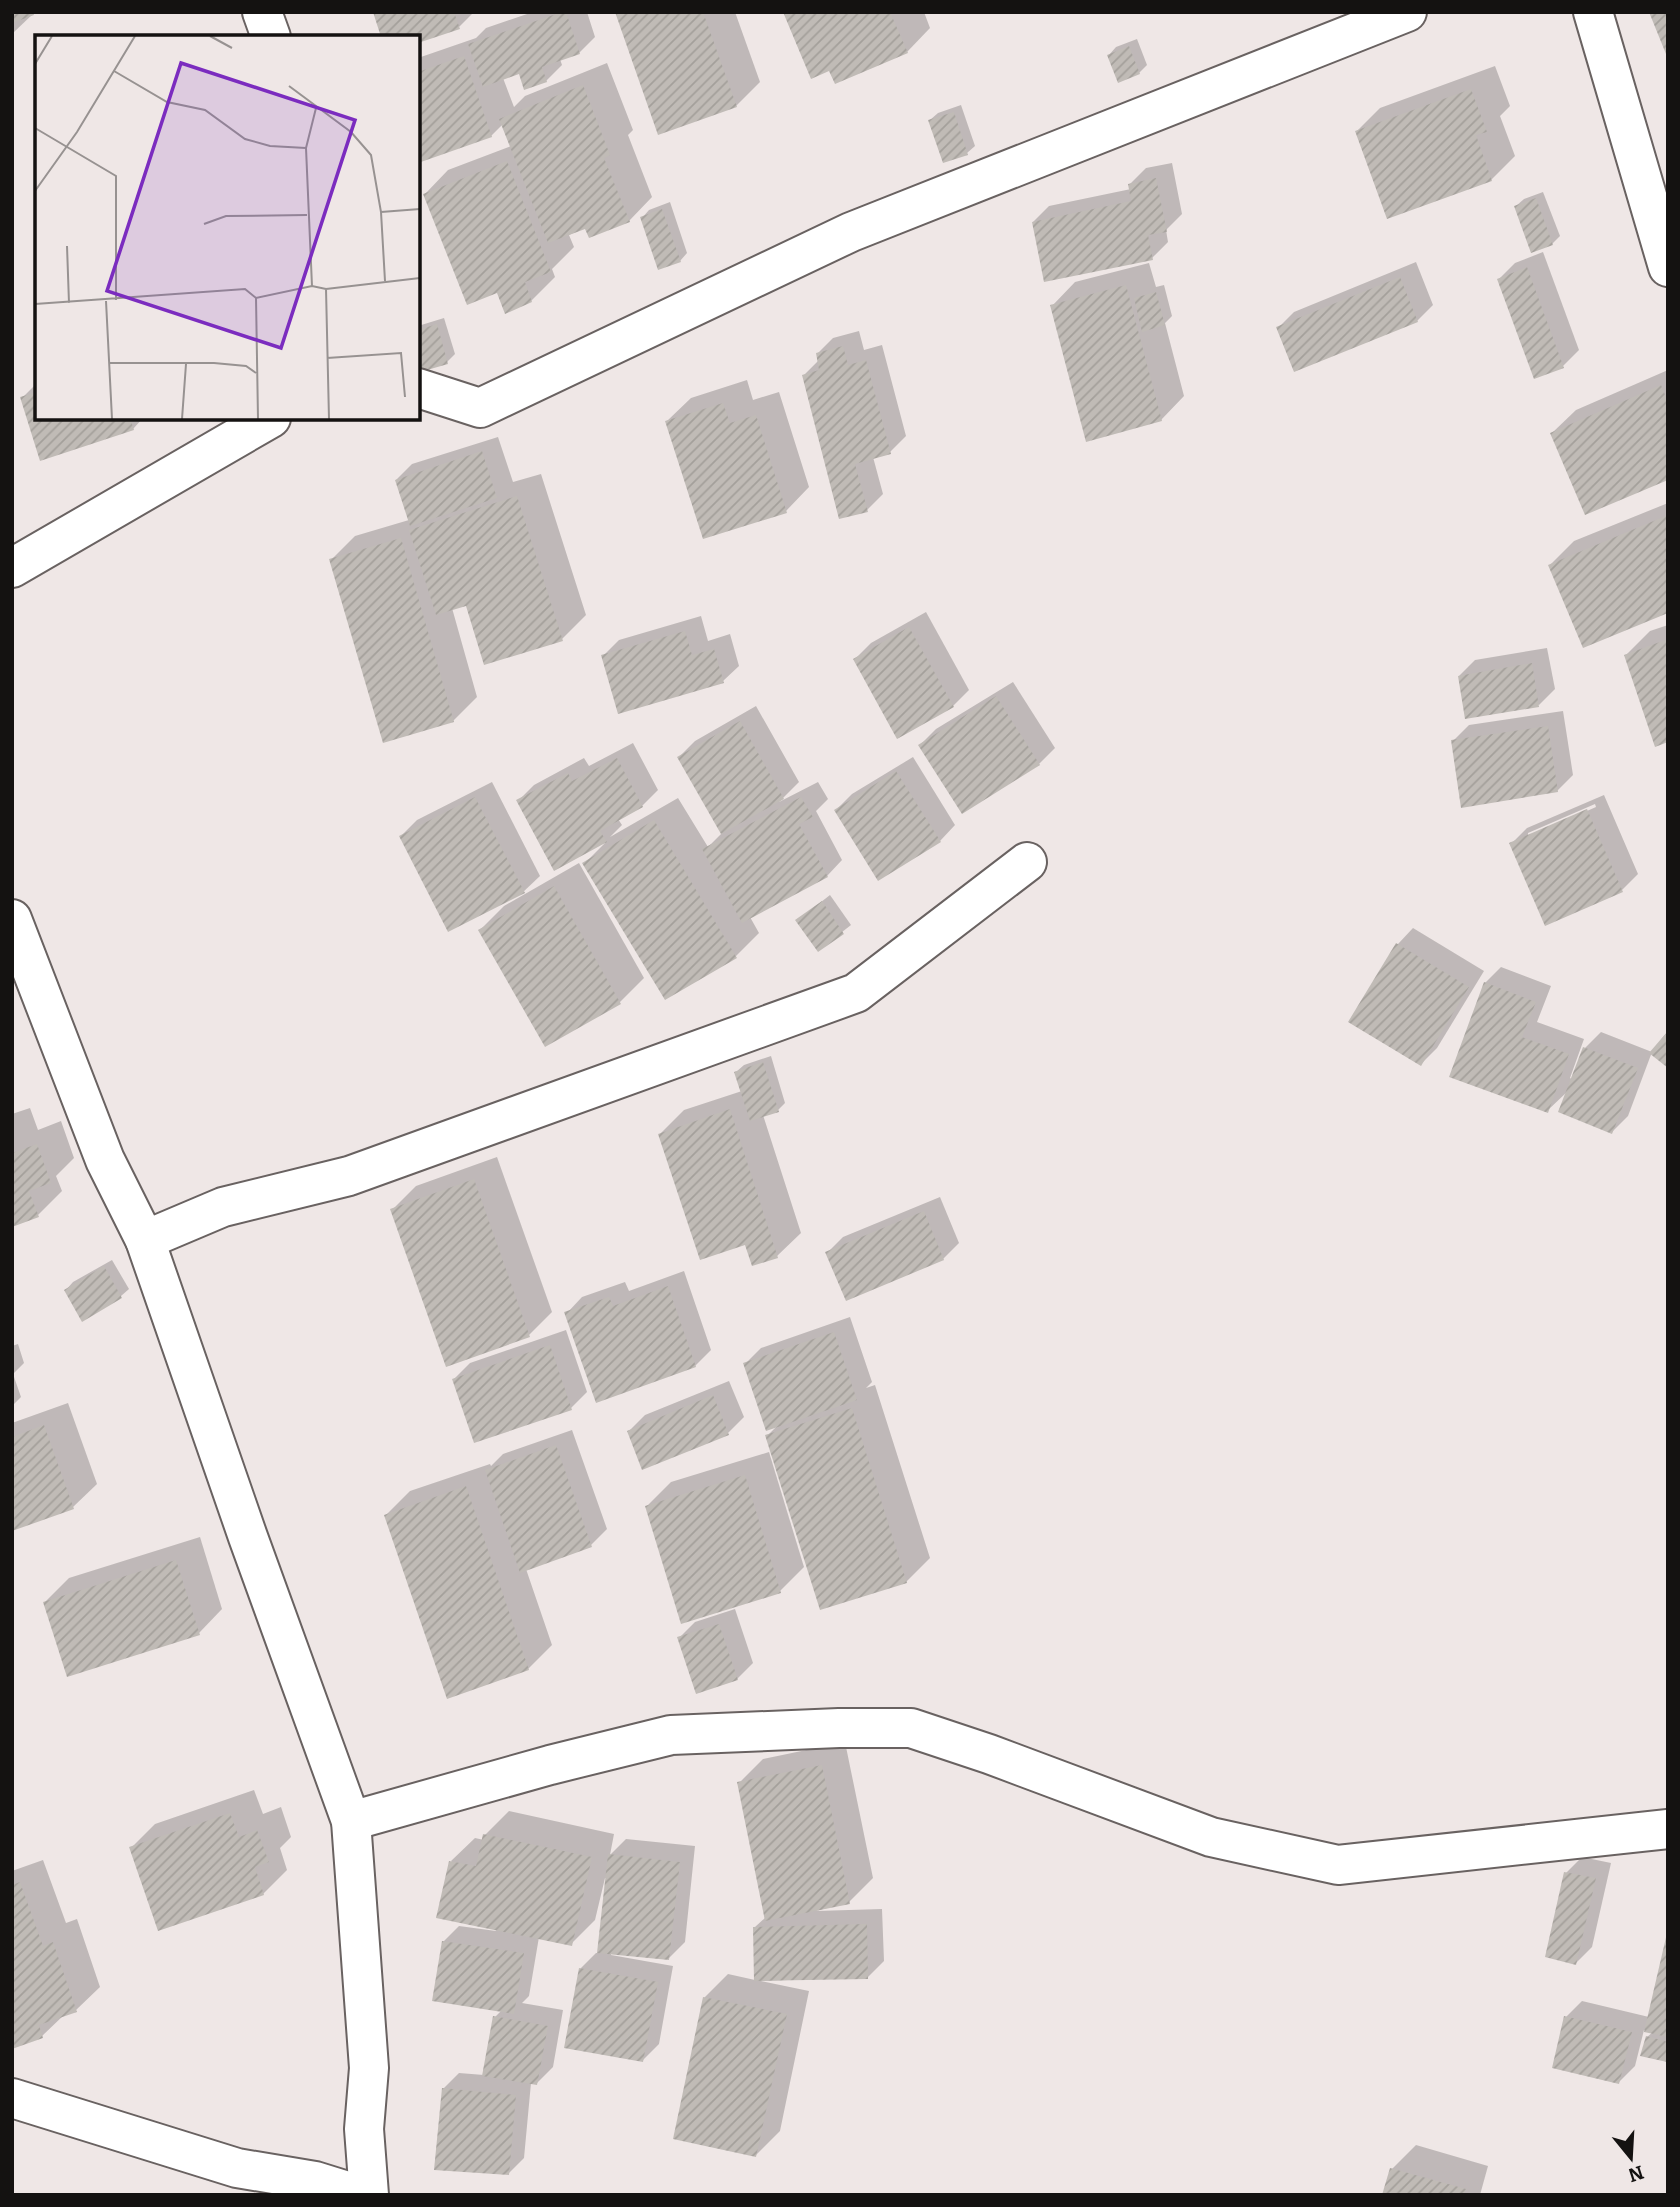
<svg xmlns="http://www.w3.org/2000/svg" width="1680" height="2207" font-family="Bitter,serif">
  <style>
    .shadow { fill: #0003; fill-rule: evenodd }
    .building { fill: url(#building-hatch) }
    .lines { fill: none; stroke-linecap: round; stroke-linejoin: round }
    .minor-casing { stroke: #696261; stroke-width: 42 }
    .minor { stroke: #fff; stroke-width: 38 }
    .inset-road { fill: none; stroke: #979291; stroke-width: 2 }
    .view { fill: #7b2cbf; fill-opacity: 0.15; stroke: #7b2cbf; stroke-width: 3.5 }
    .inset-edge { fill: none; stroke: #141211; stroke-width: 3.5 }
  </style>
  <defs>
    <pattern id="building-hatch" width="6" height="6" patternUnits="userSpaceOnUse" patternTransform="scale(1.75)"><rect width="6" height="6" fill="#c0bbb6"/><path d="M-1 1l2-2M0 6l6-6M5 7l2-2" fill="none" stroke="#a4a09b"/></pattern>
  </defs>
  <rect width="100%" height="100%" fill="#efe7e6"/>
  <g class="shadow">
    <polygon points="12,12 35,12 12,34"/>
    <polygon points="375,12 474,12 459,27 418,37"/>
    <polygon points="533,12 587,12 595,37 579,53 560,59 562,65 546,81 520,72 503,78 514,107 525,96 607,63 633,130 628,135 652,197 629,221 586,227 569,235 574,247 552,269 555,277 531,301 498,291 425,194 448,170 511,146 503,124 491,136 418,161 418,58 476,38 486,28"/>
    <polygon points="616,12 735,12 760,82 736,106"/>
    <polygon points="784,12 924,12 930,28 907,52 830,69"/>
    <polygon points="1137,39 1147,65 1139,73 1109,55 1116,47"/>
    <polygon points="1495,66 1510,106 1500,116 1515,156 1491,180 1357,131 1380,108"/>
    <polygon points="961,105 975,146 967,153 930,120 938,113"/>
    <polygon points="1172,163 1182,214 1166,230 1168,242 1152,258 1033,222 1049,206 1131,189 1130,184 1146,168"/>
    <polygon points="1543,192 1560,236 1552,244 1516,206 1524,199"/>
    <polygon points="670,202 687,253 680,261 642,218 649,210"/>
    <polygon points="1543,252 1579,350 1563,366 1535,376 1499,279 1515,263"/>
    <polygon points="1416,262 1433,305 1417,321 1278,328 1294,312"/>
    <polygon points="1149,263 1156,287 1164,285 1172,316 1165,323 1184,396 1161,420 1052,306 1075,282"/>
    <polygon points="444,318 455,354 447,362 418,359 418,326"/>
    <polygon points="859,331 864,350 882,345 906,436 890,452 873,457 883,494 867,510 804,375 819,360 817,354 833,338"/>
    <polygon points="1668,370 1668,478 1552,433 1576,410"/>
    <polygon points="747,380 753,400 779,392 809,487 786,511 667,421 691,398"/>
    <polygon points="37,383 37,418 143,418 133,429 41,458 22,398"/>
    <polygon points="498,437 513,482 541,474 586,615 562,639 467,604 452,608 477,697 453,721 331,560 355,536 409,520 396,480 412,464"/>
    <polygon points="1668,503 1668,611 1550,565 1574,541"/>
    <polygon points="926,612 969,690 953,706 898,737 855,659 871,643"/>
    <polygon points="701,616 708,641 730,634 739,666 723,681 603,656 619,640"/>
    <polygon points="1668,625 1668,741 1626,655 1650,631"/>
    <polygon points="1547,648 1555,689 1539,705 1459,676 1475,660"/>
    <polygon points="1013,682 1055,748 1039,764 920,745 936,729"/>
    <polygon points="756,706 799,782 779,802 818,782 828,799 816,811 842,860 827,876 750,917 759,933 736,956 585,863 605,843 518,801 534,785 584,758 589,766 633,743 658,790 642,806 618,819 622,825 610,837 678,798 708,847 722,833 679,757 695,741"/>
    <polygon points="1563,711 1573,775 1557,791 1453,741 1469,725"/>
    <polygon points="913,757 955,825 940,841 836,810 852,794"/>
    <polygon points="492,782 540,876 521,894 401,836 417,820"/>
    <path d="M1604 795 1638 874 1622 890 1546 924 1511 844 1527 828ZM1595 804 1596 807 1528 837V833Z"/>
    <polygon points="579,863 644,978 620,1002 546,1044 480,930 504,906"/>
    <polygon points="830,895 851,925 819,950 798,920"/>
    <polygon points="1413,928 1484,971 1437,1048 1421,1064 1398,944"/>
    <polygon points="1501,967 1551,986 1537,1022 1584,1039 1570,1078 1573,1080 1585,1048 1601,1032 1652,1052 1628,1116 1612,1132 1568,1091 1547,1111 1485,983"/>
    <polygon points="771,1056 785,1103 778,1110 763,1115 801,1233 777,1256 747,1243 660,1134 684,1110 742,1091 736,1072 744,1065"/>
    <polygon points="30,1108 38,1130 61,1121 74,1158 56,1176 62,1191 38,1215 12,1225 12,1114"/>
    <polygon points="497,1157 552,1312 529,1335 392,1210 416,1186"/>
    <polygon points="940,1197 959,1243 943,1259 827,1253 843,1237"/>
    <polygon points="112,1260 129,1289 121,1296 83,1320 66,1290 73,1282"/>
    <polygon points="684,1271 711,1350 695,1366 567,1313 582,1297 625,1282 629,1291"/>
    <polygon points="850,1317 872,1382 866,1388 875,1385 930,1558 906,1582 767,1436 778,1425 745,1364 761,1348"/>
    <polygon points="566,1330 587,1392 571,1408 454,1379 470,1363"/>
    <polygon points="18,1344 24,1363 13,1374 21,1397 12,1406 12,1346"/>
    <polygon points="729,1381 744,1417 728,1433 643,1467 629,1431 645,1415"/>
    <polygon points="68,1403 97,1484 73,1507 12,1529 12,1423"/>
    <polygon points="572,1430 607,1529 591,1545 526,1569 552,1645 528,1669 386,1515 410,1491 490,1464 491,1466 503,1454"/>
    <polygon points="769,1452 804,1567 780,1591 647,1506 671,1482"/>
    <polygon points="200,1537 222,1609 199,1633 45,1602 69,1578"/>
    <polygon points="735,1609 753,1663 737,1679 679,1638 695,1622"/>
    <polygon points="845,1742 873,1878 849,1902 816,1911 882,1909 884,1961 868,1977 761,1981 809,1991 780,2131 756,2155 704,1998 728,1974 755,1980 755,1927 766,1917 739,1783 763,1759"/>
    <polygon points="254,1790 263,1814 281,1807 291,1837 280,1848 287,1870 263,1894 131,1848 155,1824"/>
    <polygon points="509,1811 614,1834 610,1855 626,1839 695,1846 685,1942 669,1958 611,1952 611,1955 673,1966 659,2044 643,2060 580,1969 596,1953 599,1953 607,1878 605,1878 595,1920 571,1944 539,1937 529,1996 522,2003 563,2010 553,2067 537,2083 531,2083 524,2158 508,2174 443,2089 459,2073 484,2075 495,2017 502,2010 443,1942 459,1926 496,1931 497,1928 451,1861 475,1838 484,1840 485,1835"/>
    <polygon points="1582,1857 1611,1863 1592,1947 1576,1963 1566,1873"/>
    <polygon points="43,1860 66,1923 77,1919 100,1987 76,2010 64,2015 42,2036 12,2047 12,1871"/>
    <polygon points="1668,1936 1668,2059 1666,2060 1647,2037 1653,2032 1644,2030 1635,2066 1619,2082 1566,2017 1582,2001 1649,2017"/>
    <polygon points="1416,2145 1488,2166 1480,2195 1384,2195 1392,2169"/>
  </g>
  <g class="building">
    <polygon points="12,12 33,12 34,15 12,23"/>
    <polygon points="373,12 454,12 460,29 418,43 418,37 381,37"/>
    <polygon points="562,12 566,12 580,54 542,67 547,82 524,90 519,74 483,87 468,44"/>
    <polygon points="615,12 703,12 737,107 658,135"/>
    <polygon points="783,12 890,12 908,53 835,84 829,71 811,79"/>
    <polygon points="1649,12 1668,12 1668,59"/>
    <polygon points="1129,46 1140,74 1118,83 1107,55"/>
    <polygon points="464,56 492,137 418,163 418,72"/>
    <polygon points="583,85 610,155 604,158 630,222 589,238 585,229 548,243 499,119"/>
    <polygon points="1471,89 1487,132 1476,135 1492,181 1387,219 1355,131"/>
    <polygon points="954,112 968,155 943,163 928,120"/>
    <polygon points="507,161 551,272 525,282 532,302 505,314 497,293 467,305 423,194"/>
    <polygon points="1156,178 1167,232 1148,235 1153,260 1044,282 1032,222 1131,201 1128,184"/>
    <polygon points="1536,198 1553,245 1531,253 1514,206"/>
    <polygon points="662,209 681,262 658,270 640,217"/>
    <polygon points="1527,267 1564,368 1534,379 1497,279"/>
    <polygon points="1400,277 1418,322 1294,372 1276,327"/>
    <polygon points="1126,285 1162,421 1086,442 1050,305"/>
    <polygon points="1156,292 1165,325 1142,332 1134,298"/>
    <polygon points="437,324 448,364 420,372 418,365 418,330"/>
    <polygon points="843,346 848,365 866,360 891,454 855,464 868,512 839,519 802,375 819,370 816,353"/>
    <polygon points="1661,385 1668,402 1668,480 1585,515 1550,433"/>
    <polygon points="37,392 37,418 130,418 134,430 40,461 20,397"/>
    <polygon points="723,403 730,423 756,415 787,513 703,539 665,421"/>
    <polygon points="482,451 497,498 410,526 395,480"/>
    <polygon points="517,496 563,641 484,665 466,606 436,615 409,530"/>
    <polygon points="1668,515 1668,613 1583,648 1548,565"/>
    <polygon points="401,538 454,722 383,743 329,559"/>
    <polygon points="909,627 954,707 897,739 853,659"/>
    <polygon points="685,631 692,655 714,649 724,683 618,714 601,655"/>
    <polygon points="1668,639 1668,742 1655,747 1624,655"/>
    <polygon points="1532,663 1539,707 1465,719 1458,676"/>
    <polygon points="996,696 1040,765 962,814 918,745"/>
    <polygon points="740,721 784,799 721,834 677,757"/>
    <polygon points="1548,726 1558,792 1461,808 1451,740"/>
    <polygon points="617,758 643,807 600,831 607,842 554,871 516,800 568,773 572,781"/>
    <polygon points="896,771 941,842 878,881 834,810"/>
    <polygon points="475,797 525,893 448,932 399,836"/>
    <polygon points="801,797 813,817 799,824 828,877 742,923 702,849"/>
    <polygon points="1587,809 1623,892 1545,926 1509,843"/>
    <polygon points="654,820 737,958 665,1000 582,863"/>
    <polygon points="554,886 621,1004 545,1047 478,930"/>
    <polygon points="822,901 844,934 818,952 795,920"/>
    <polygon points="1396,943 1469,987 1421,1066 1348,1022"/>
    <polygon points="1484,982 1536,1002 1522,1037 1569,1054 1548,1113 1449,1077"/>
    <polygon points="1668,1031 1668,1068 1649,1053"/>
    <polygon points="1583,1047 1638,1068 1612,1134 1558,1112"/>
    <polygon points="763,1062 779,1112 750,1121 734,1072"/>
    <polygon points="730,1109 778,1258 752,1266 745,1245 700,1260 658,1134"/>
    <polygon points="37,1144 51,1183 29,1191 39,1217 12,1227 12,1153"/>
    <polygon points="474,1179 530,1337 446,1367 390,1209"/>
    <polygon points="924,1211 944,1260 846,1301 825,1252"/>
    <polygon points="104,1266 122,1298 82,1322 64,1290"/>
    <polygon points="668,1286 696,1367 596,1403 564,1312 609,1297 613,1306"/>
    <polygon points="834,1332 857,1400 766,1431 743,1363"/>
    <polygon points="550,1345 572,1410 474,1443 452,1379"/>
    <polygon points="713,1395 729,1435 642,1470 627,1431"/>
    <polygon points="852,1408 907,1583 820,1610 765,1435"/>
    <polygon points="44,1425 74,1509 12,1531 12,1437"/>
    <polygon points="556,1445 592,1547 520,1573 485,1470"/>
    <polygon points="745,1475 781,1593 681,1624 645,1506"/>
    <polygon points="466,1486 529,1670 447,1699 384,1515"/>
    <polygon points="176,1560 200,1635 67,1677 43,1602"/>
    <polygon points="719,1624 738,1680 696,1694 677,1637"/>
    <polygon points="822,1765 850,1904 765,1921 737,1782"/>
    <polygon points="230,1813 239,1837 257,1830 269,1862 255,1867 264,1895 158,1931 129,1847"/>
    <polygon points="483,1834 592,1857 572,1946 436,1918 449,1861 476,1866"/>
    <polygon points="608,1854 680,1862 669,1960 597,1953"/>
    <polygon points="1564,1872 1596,1878 1576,1965 1545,1957"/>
    <polygon points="20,1882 43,1946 53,1942 77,2012 39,2025 43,2038 12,2049 12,1885"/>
    <polygon points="867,1924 868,1979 754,1981 753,1927"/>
    <polygon points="1667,1933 1668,1933 1668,2037 1644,2032"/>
    <polygon points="442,1941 524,1953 514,2014 432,2001"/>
    <polygon points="579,1968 658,1982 643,2062 564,2048"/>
    <polygon points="703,1997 787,2014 756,2157 673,2139"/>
    <polygon points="493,2016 548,2026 537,2085 482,2076"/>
    <polygon points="1564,2016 1632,2032 1619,2084 1552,2068"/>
    <polygon points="1646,2036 1668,2042 1667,2062 1640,2056"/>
    <polygon points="442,2088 516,2095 509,2175 434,2170"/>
    <polygon points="1390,2168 1466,2189 1464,2195 1382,2195"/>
  </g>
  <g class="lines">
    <defs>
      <g id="minor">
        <polyline points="262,12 271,37"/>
        <polyline points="1593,12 1668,267"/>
        <polyline points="418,388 480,408 851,232 1407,12"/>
        <polyline points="12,568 271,418"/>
        <polyline points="12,919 105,1160 145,1240 248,1537 351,1821 369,2068 364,2129 369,2195"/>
        <polyline points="145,1240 223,1207 349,1176 856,993 1027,862"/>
        <polyline points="351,1821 550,1765 671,1735 839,1728 911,1728 989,1754 1211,1837 1338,1865 1668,1829"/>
        <polyline points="12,2098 237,2168 315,2181 360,2195"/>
      </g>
    </defs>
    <use href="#minor" class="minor-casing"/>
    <use href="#minor" class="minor"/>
  </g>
  <g transform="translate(35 35)">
    <rect width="385" height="385" fill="#efe7e6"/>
    <path class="inset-road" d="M175 1 197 13M0 29 17 1M79 36 132 67 170 75 210 104 235 111 271 113M254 51 316 97 336 120 346 177 350 246M0 93 81 141V265M0 156 42 97 100 1M346 177 385 174M169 189 191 181 272 180M32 211 34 268M277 251 271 113 281 73M291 254 294 384M221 263 223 384M71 266 77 384M0 269 210 254 221 263 277 251 291 254 385 243M292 323 366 318 370 362M75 328H179L211 331 221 338M147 384 151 329"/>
    <path class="view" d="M146 28 320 85 246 313 72 256Z"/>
    <rect width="385" height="385" class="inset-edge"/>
  </g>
  <rect width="1680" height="2207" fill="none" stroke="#141211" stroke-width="28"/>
  <g transform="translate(1631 2158) rotate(162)" stroke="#efe7e6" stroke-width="5" paint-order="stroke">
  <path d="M0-5L12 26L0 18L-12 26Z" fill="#141211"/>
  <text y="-10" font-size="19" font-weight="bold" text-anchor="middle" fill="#141211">N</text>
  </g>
</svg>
